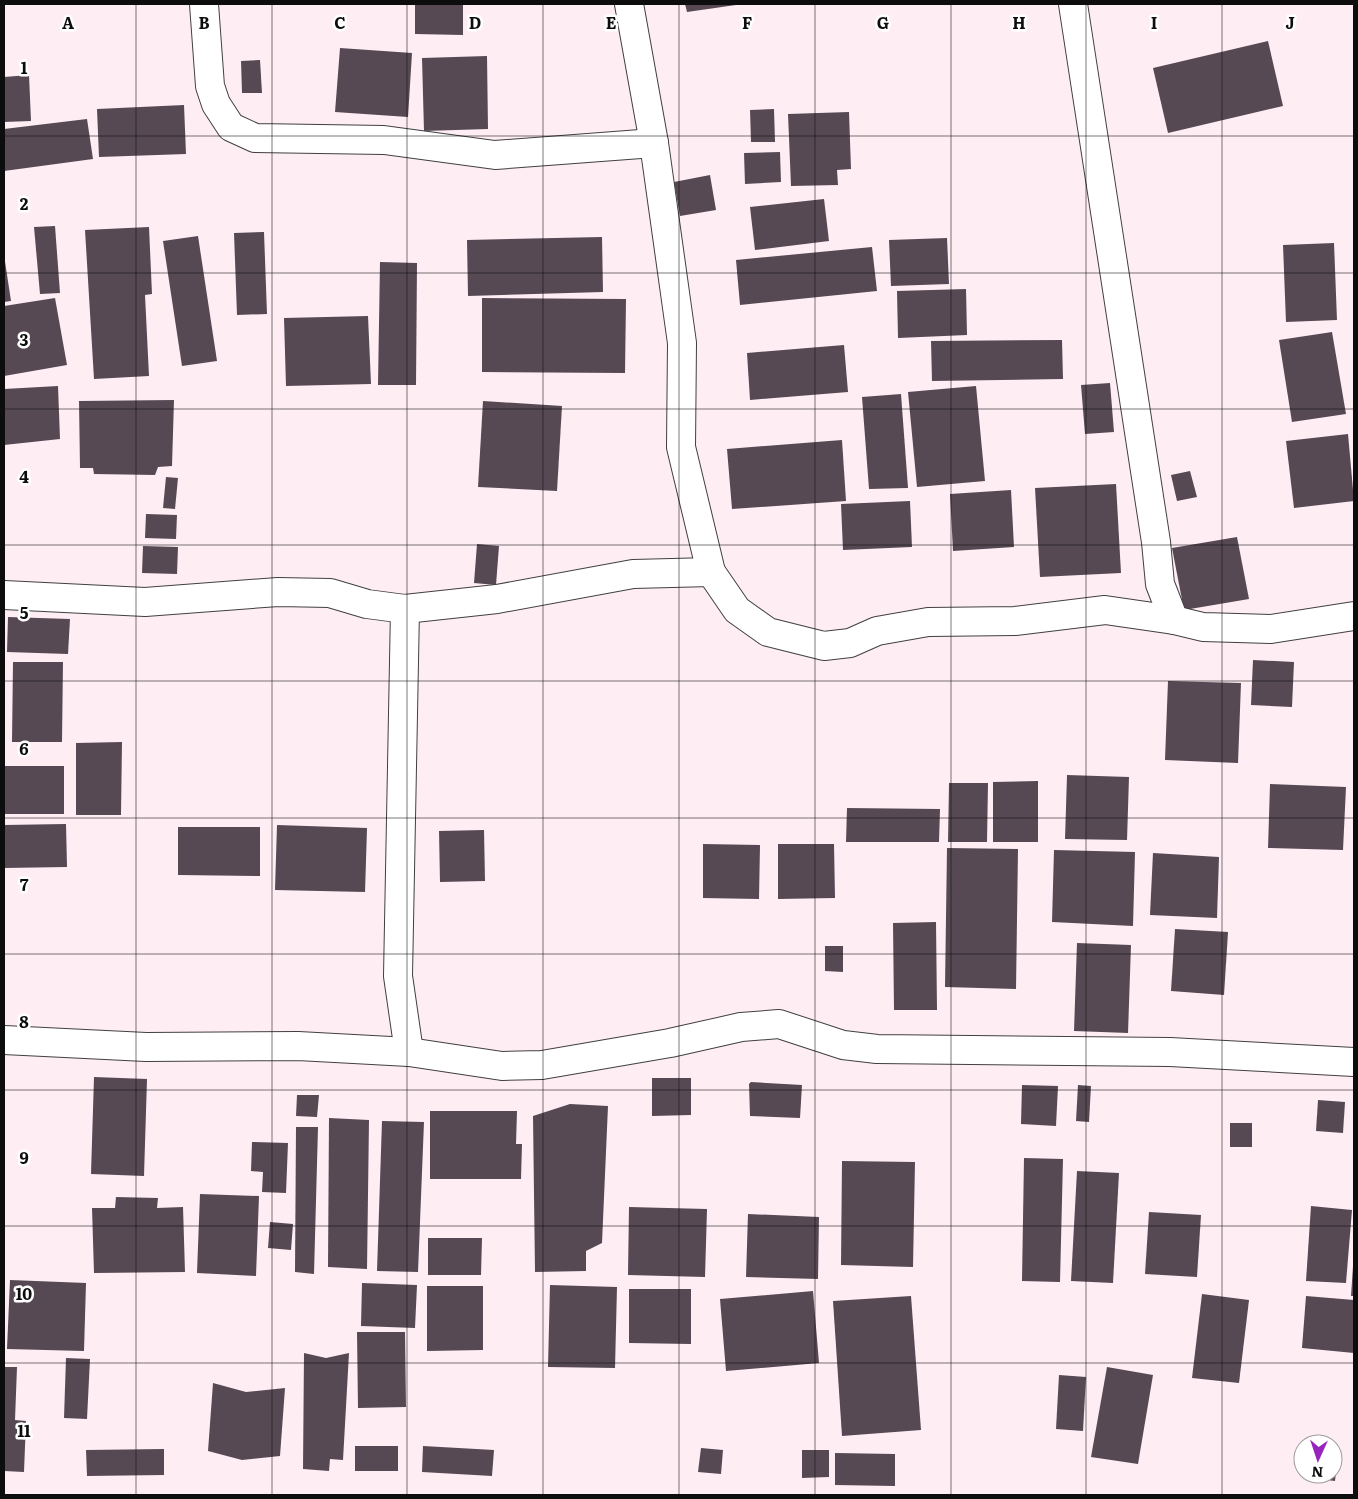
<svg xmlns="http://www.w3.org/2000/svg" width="1358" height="1499" font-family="Literata,serif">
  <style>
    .building { fill: #564954 }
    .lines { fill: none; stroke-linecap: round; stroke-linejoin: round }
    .street-casing { stroke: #404040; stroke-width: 30 }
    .street { stroke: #fff; stroke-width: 28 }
    .grid { fill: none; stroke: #0d0d0d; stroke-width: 1; stroke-opacity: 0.55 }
    .grid-label { font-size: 16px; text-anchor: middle; font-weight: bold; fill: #0d0d0d; stroke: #fff; stroke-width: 5; stroke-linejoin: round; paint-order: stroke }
  </style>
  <rect width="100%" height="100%" fill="#ffedf4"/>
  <g class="building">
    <polygon points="415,4 463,4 463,35 415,34"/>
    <polygon points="685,4 736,4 736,5 687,12"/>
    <polygon points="1268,41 1283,106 1168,133 1153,68"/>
    <polygon points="340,48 412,53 408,117 335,112"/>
    <polygon points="487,56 488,129 424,131 422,58"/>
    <polygon points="260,60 262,93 242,93 241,61"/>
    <polygon points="29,75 31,121 4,122 4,77"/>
    <polygon points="184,105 186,154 99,157 97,109"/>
    <polygon points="774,109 775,142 751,142 750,110"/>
    <polygon points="849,112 851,169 837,170 838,185 791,186 788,114"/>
    <polygon points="87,119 93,159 4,171 4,129"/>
    <polygon points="780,152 781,182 745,184 744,153"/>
    <polygon points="710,175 716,210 680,216 674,182"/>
    <polygon points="824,199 829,241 755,250 750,207"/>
    <polygon points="55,226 60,293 40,294 34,227"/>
    <polygon points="149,227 152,294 145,295 149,376 94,379 85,230"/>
    <polygon points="264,232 267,314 237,315 234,233"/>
    <polygon points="198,236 217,361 182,366 163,241"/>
    <polygon points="602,237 603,292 468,296 467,240"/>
    <polygon points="947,238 949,284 891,286 889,240"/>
    <polygon points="1334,243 1337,320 1286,322 1283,245"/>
    <polygon points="872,247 877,291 740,305 736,260"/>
    <polygon points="4,255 11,301 4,302"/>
    <polygon points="380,262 417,263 416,385 378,385"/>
    <polygon points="966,289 967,335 898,338 897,291"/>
    <polygon points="55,298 67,365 4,376 4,306"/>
    <polygon points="482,298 626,299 625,373 482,372"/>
    <polygon points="368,316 371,384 286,386 284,318"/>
    <polygon points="1332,332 1346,414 1292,422 1279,340"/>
    <polygon points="1062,340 1063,379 932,381 931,341"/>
    <polygon points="844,345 848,392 750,400 747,353"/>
    <polygon points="1110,383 1114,432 1085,434 1081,385"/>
    <polygon points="58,386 60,439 4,445 4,389"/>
    <polygon points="976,386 985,481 917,487 908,392"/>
    <polygon points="901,394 908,488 869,489 862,397"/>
    <polygon points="174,400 172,466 158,467 155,475 94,474 93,468 80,468 79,401"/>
    <polygon points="483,401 562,406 557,491 478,487"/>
    <polygon points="1348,434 1354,501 1294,508 1286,441"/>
    <polygon points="842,440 846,501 732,509 727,449"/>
    <polygon points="1190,471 1197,497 1177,501 1171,475"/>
    <polygon points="166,477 178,478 175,509 163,508"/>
    <polygon points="1116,484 1121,573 1040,577 1035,488"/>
    <polygon points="1011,490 1014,547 953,551 950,494"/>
    <polygon points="910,501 912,547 843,550 841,504"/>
    <polygon points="146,514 177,515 176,539 145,538"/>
    <polygon points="1237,537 1249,599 1184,610 1172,548"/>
    <polygon points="477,544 499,546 496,585 474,583"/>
    <polygon points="143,546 178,547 177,574 142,573"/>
    <polygon points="8,617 70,619 68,654 7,652"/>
    <polygon points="1253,660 1294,662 1292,707 1251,705"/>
    <polygon points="13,662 63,662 62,742 12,742"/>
    <polygon points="1168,681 1241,683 1238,763 1165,760"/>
    <polygon points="122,742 121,815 76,815 76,743"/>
    <rect x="4" y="766" width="60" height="48"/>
    <polygon points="1067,775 1129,777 1127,840 1065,839"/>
    <polygon points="1038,781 1038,842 993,842 993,782"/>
    <polygon points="949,783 988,783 987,842 948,842"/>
    <polygon points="1270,784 1346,787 1343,850 1268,848"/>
    <polygon points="847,808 940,809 939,842 846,842"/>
    <polygon points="66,824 67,867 4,868 4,825"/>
    <polygon points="277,825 367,828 365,892 275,890"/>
    <polygon points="178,827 260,827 260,876 178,875"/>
    <polygon points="484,830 485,881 440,882 439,831"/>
    <polygon points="703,844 760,845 759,899 703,898"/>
    <polygon points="778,844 834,844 835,898 778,899"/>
    <polygon points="947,848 1018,849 1016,989 945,987"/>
    <polygon points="1054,850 1135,852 1133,926 1052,922"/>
    <polygon points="1153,853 1219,857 1217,918 1150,915"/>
    <polygon points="936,922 937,1010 894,1010 893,923"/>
    <polygon points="1175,929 1228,932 1224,995 1171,991"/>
    <polygon points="1077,943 1131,945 1128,1033 1074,1031"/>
    <polygon points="825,946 843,946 843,972 825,971"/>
    <polygon points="94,1077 147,1079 144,1176 91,1174"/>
    <polygon points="652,1078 691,1078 691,1115 652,1116"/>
    <polygon points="751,1082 802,1085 800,1118 750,1116 749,1084"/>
    <polygon points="1022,1085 1058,1086 1056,1126 1021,1124"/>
    <polygon points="1078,1085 1091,1086 1089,1122 1076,1121"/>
    <polygon points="297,1095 319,1095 317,1117 296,1116"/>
    <polygon points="1318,1100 1345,1102 1343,1133 1316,1131"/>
    <polygon points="570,1104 608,1106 602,1243 586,1251 586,1271 535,1272 533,1116"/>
    <polygon points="430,1111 517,1111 516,1144 522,1144 521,1179 430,1179"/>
    <polygon points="329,1118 369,1120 367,1269 328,1267"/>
    <polygon points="382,1121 424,1122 418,1272 377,1271"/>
    <rect x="1230" y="1123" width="22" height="24"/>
    <polygon points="296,1127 318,1127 314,1274 295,1272"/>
    <polygon points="252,1142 288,1143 286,1193 262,1192 263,1172 251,1171"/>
    <polygon points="1024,1158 1063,1159 1060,1282 1022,1281"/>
    <polygon points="842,1161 915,1162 913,1267 841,1265"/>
    <polygon points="1077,1171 1119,1173 1113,1283 1071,1281"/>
    <polygon points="200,1194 259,1196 256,1276 197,1273"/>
    <polygon points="116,1197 158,1198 157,1208 183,1207 185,1272 94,1273 92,1208 115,1208"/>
    <polygon points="1311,1206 1352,1210 1346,1283 1306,1281"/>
    <polygon points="629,1207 707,1209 705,1277 628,1275"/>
    <polygon points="1149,1212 1201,1215 1197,1277 1145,1274"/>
    <polygon points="748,1214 819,1217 818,1279 746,1277"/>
    <polygon points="270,1222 293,1224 291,1250 268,1248"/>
    <polygon points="428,1238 482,1238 481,1275 428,1275"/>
    <polygon points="1353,1266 1354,1266 1354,1296 1351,1296"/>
    <polygon points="10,1280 86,1283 84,1351 7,1349"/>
    <polygon points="362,1283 417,1285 415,1328 361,1326"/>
    <polygon points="550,1285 617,1287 615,1368 548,1367"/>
    <polygon points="427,1286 483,1286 483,1350 427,1351"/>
    <polygon points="629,1289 691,1289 691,1344 629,1343"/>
    <polygon points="813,1291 819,1363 726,1371 720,1299"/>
    <polygon points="1202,1294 1249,1300 1239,1383 1192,1378"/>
    <polygon points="911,1296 921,1430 842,1436 833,1301"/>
    <polygon points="1306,1296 1354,1300 1354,1353 1302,1348"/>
    <polygon points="357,1332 405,1332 406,1407 358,1408"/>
    <polygon points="304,1353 326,1358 349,1353 343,1460 330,1459 329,1471 303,1469"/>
    <polygon points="66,1358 90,1359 87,1419 64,1418"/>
    <polygon points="4,1367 17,1367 15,1420 26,1421 24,1472 4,1471"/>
    <polygon points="1107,1367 1153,1375 1138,1464 1091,1457"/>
    <polygon points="1059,1375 1086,1377 1083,1431 1056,1429"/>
    <polygon points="213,1383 246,1392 285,1388 280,1456 242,1460 208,1451"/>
    <rect x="355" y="1446" width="43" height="25"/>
    <polygon points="423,1446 494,1450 492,1476 422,1472"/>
    <polygon points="701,1448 723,1450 721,1474 698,1472"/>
    <polygon points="164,1449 164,1475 87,1476 86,1450"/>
    <polygon points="802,1450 829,1450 829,1477 802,1478"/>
    <polygon points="835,1453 895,1454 895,1486 835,1485"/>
    <polygon points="1333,1461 1337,1462 1335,1481 1319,1479 1320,1474 1333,1474"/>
  </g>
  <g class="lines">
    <defs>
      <g id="street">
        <polyline points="204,4 210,86 216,104 231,127 255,138 384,140 495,155 654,143"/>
        <polyline points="629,4 654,143 682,343 681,447 711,572 737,610 768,632 824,646 850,643 877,631 928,622 1015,621 1105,610 1174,620 1203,627 1271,629 1354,616"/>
        <polyline points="1073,4 1156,542 1160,584 1174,620"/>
        <polyline points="4,595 145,602 278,592 330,593 367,604 405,609 497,599 633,574 711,572"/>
        <polyline points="405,609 398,976 409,1052"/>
        <polyline points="4,1040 146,1047 298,1046 409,1052 502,1066 542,1065 670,1043 741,1027 779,1024 843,1045 877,1049 1170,1052 1354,1062"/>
      </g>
    </defs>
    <use href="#street" class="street-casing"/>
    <use href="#street" class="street"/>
  </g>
  <path class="grid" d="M136 4V1495M272 4V1495M407 4V1495M543 4V1495M679 4V1495M815 4V1495M951 4V1495M1086 4V1495M1222 4V1495M4 136H1354M4 273H1354M4 409H1354M4 545H1354M4 681H1354M4 818H1354M4 954H1354M4 1090H1354M4 1226H1354M4 1363H1354"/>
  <g class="grid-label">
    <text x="68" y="29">A</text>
    <text x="204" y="29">B</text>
    <text x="340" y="29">C</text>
    <text x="475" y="29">D</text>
    <text x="611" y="29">E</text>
    <text x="747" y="29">F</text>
    <text x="883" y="29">G</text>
    <text x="1019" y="29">H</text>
    <text x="1154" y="29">I</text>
    <text x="1290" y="29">J</text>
    <text x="24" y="74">1</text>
    <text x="24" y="210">2</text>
    <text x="24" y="346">3</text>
    <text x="24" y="483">4</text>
    <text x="24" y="619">5</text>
    <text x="24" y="755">6</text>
    <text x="24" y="891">7</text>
    <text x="24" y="1028">8</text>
    <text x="24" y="1164">9</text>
    <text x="24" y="1300">10</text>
    <text x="24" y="1437">11</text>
  </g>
  <rect width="1358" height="1499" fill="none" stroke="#0d0d0d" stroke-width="10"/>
  <g transform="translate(1318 1459) rotate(183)"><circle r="24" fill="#ffffff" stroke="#9e9e9e"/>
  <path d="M0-4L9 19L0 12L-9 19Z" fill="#9724be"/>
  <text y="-8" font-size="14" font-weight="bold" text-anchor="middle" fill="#0d0d0d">N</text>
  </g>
</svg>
